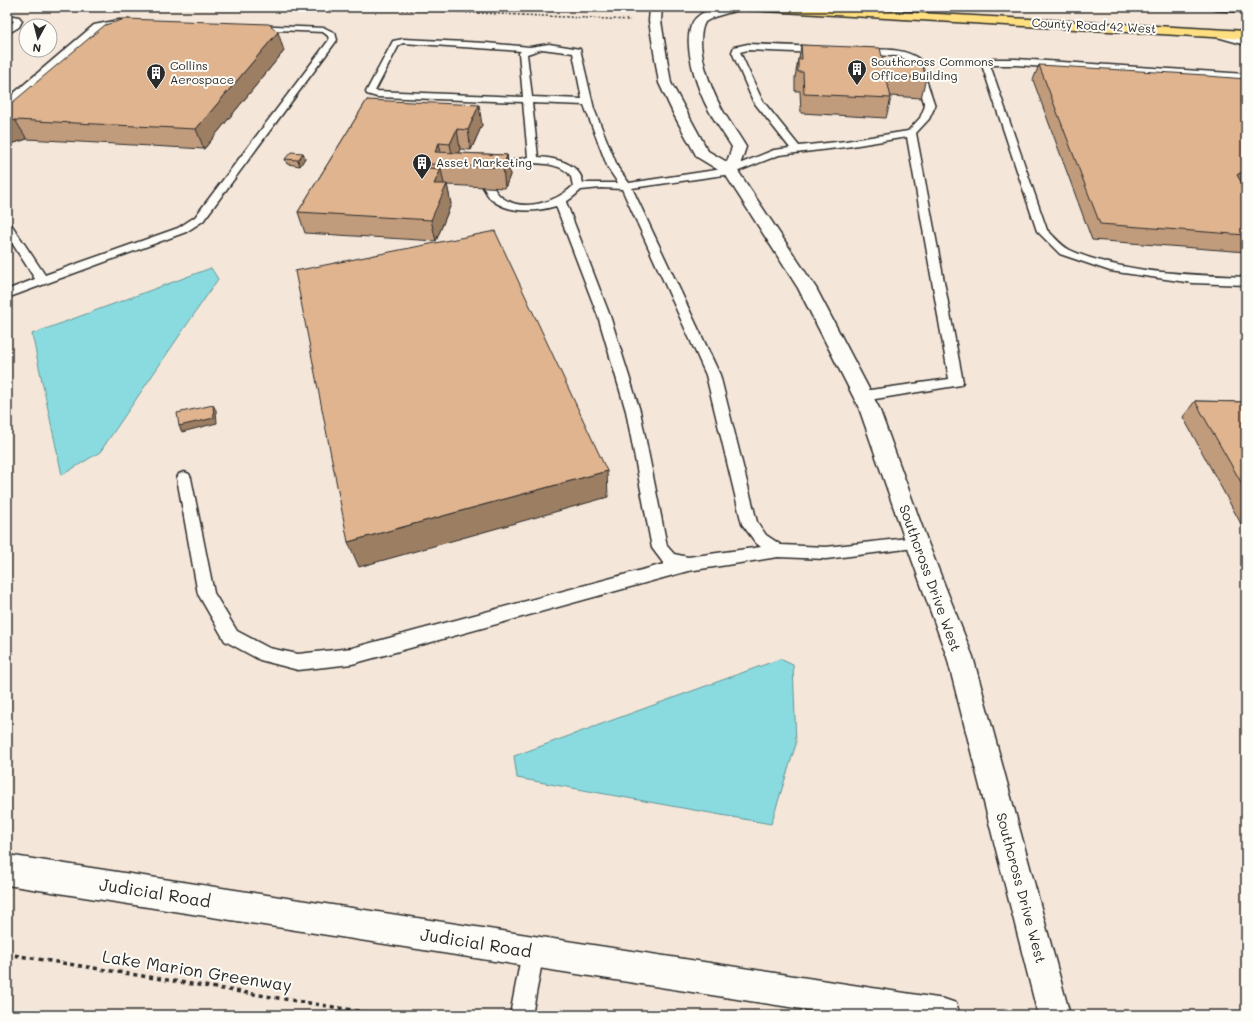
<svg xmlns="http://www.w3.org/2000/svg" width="1253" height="1022" font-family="Mali,sans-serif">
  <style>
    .water { fill: #8adbe0; stroke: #649598 }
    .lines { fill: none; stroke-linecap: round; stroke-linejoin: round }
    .lane-casing { stroke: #2b2b2b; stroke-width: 3 }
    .secondary-casing { stroke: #2b2b2b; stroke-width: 3 }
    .highway-casing { stroke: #2b2b2b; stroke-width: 3 }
    .path-far1 { stroke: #2b2b2b; stroke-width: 1.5; stroke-dasharray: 2 2; stroke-linecap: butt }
    .path { stroke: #2b2b2b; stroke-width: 3.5; stroke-dasharray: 4 4; stroke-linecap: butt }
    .lane { fill: #fdfcf7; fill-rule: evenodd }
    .secondary { fill: #fdfcf7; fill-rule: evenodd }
    .highway { fill: #ffdf80; fill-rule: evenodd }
    .wall { fill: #c09b7b; stroke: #2b2b2b }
    .shaded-wall { fill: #9c7e64; stroke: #2b2b2b }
    .building { fill: #dfb48f; stroke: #2b2b2b }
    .labels { text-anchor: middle; stroke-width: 4; stroke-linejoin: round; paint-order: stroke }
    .far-street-label { font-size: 12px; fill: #2b2b2b; stroke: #fdfcf7 }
    .far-poi-label { font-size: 12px; fill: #2b2b2b; stroke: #fdfcf7; text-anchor: start }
    .street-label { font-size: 14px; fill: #2b2b2b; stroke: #fdfcf7 }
    .near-street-label { font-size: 17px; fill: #2b2b2b; stroke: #fdfcf7 }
  </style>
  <rect width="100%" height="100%" fill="#f4e6d8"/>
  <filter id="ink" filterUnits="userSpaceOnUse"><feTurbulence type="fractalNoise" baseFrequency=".025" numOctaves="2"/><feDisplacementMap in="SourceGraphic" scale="8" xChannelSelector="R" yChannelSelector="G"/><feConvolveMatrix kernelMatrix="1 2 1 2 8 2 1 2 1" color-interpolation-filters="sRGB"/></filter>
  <g filter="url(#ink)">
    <g class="water">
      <polygon points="211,268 218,279 100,452 62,475 32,334"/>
      <polygon points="780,659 793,665 796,744 771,824 517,778 514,756"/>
    </g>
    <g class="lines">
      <defs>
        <g id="lane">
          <polygon points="7,15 19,17 22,21 19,27 7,34 7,28 14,21 7,19"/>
          <polygon points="119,20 129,20 133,22 129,24 119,24 100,29 10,106 7,107 7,99 94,25"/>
          <polygon points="250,25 325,28 335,33 337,40 203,221 186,232 7,298 7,290 35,279 7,235 7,223 11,224 45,275 178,228 195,217 329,40 328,36 323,32 253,29 250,29"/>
          <polygon points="1210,31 1216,31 1246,40 1246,45 1210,35"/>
          <path d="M403 39 486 43 530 47 549 44 580 49 594 109 618 168 629 183 729 168 774 150 790 148 753 101 732 52 734 47 748 44 820 47 824 50 820 53 748 50 740 52 762 100 799 146 846 141 908 131 920 118 925 106 912 62 898 56 860 55 856 52 860 49C879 50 903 47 919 59L935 106 929 119 916 133 963 382 961 385 863 401 858 399 856 396 858 393 863 391 949 379 907 137 846 147 779 155 731 174 632 188 720 375 757 522 766 535 781 545 826 547 917 537 922 539 925 543 922 547 826 559 778 557 688 571 352 664 298 670 260 660 225 641 198 594 177 478 179 474 184 472 189 474 191 478 214 593 237 631 269 648 298 654 352 648 664 564 652 548 626 411 598 316 556 206C536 212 510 214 492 200 488 197 486 191 483 187L488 184 492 185C494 188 496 192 499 195 520 214 555 203 573 186 572 183 572 180 571 177 564 162 529 161 516 166 508 168 501 175 493 177L488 174 507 162 528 157 523 102 377 97 367 94 366 92 393 41ZM403 43 521 51 519 53 523 97 375 91 399 45ZM542 49 573 53 582 99 532 97 527 54ZM532 103 584 105 608 168 618 183H583C580 163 555 158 538 157ZM601 188 622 189 706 375 742 524 756 543 761 547 688 557 674 554 667 546 640 411 610 316 566 202 573 197 581 190Z"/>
          <path d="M985 59H1016L1246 74V80L1016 65H990L1047 230C1054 236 1061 246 1070 250 1120 273 1191 275 1246 277V285L1193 283 1110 271 1060 254 1037 231 981 62Z"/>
          <polygon points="533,941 541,944 544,952 532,1015 510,1015 522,952 525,944"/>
        </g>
        <g id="secondary">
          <path d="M650 7H662L661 21 671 83 708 151 727 162 732 147C723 132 712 118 705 103 696 84 679 35 696 18 708 6 728 7 743 7L741 9 714 17 705 22C693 44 711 90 723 111 730 123 739 135 746 147L738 171 816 288 879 408 928 543 973 657 1070 1015H1038L947 657 906 543 859 408 798 288 725 174 697 157 674 115 659 83 649 21Z"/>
          <polygon points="7,855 944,999 956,1003 960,1015 840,1015 7,885"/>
        </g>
        <g id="highway">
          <polygon points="744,7 811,7 1246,31 1246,39 750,10 746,9"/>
          <polygon points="1210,7 1246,7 1246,12 1216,10 1212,9"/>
        </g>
      </defs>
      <use href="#lane" class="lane-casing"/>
      <use href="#secondary" class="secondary-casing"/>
      <use href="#highway" class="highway-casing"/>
      <polyline class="path-far1" points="350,7 630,20"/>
      <polyline class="path" points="7,954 383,1015"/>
      <use href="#lane" class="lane"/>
      <use href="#secondary" class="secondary"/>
      <use href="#highway" class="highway"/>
    </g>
    <g class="wall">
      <polygon points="801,45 926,78 921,98 890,96 891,98 886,118 801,113 800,91 795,91 795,78 798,59 799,59"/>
      <polygon points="284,51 204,149 27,139 11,144 7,137 7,107"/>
      <polygon points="1039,65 1246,190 1246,252 1092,240 1033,80"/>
      <polygon points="367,100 482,125 471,150 460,149 458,153 507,155 510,175 505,188 447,185 451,204 436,241 305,233 298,212"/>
      <polygon points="303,153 305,158 300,166 287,164 285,159"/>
      <polygon points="1195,401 1246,402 1246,533 1183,417"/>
    </g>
    <g class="shaded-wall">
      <polygon points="278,32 284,51 204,149 196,129"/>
      <polygon points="479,105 482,125 471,150 468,130"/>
      <polygon points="15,120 27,139 11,144 7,137 7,122"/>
      <polygon points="457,129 460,149 454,164 450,144"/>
      <polygon points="439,143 443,163 435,152"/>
      <polygon points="303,153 305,158 300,166 298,160"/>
      <polygon points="507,155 510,175 505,188 503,168"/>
      <polygon points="441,169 445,189 447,184 451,204 436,241 431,220 434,184"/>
      <polygon points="1246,169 1246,179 1227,191 1237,175"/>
      <polygon points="213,405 216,410 217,423 182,432 179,426"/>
      <polygon points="607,471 608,497 359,567 348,542"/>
    </g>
    <g class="building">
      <polygon points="125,19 269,24 278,32 196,129 15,120 7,122 7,107 105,25"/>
      <polygon points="801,45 880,48 883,61 922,63 926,78 886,76 891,98 804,94 803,72 798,72 798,59 802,59"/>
      <polygon points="1039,65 1206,75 1207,76 1246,79 1246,169 1237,175 1246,190 1246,235 1100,224"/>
      <polygon points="367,100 479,105 468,130 457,129 450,144 439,143 435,152 507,155 503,168 430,164 427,168 441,169 434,184 447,184 431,220 298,212"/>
      <polygon points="291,152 303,153 298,160 285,159"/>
      <polygon points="495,231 607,471 348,542 295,271"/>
      <polygon points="1195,401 1246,402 1246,491"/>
      <polygon points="213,405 214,418 179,426 177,413"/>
    </g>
  </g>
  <defs>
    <symbol id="building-pin" viewBox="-11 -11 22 30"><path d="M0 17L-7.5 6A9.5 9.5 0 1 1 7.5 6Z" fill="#2b2b2b" stroke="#fdfcf7"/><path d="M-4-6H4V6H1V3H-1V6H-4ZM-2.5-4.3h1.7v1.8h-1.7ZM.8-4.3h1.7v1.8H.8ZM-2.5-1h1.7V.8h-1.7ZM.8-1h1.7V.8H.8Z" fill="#fff"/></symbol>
  </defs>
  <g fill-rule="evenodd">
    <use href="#building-pin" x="846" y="58" width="22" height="30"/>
    <use href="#building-pin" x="145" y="62" width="22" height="30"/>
    <use href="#building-pin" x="411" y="152" width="22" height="30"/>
  </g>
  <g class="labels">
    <g class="far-street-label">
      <text transform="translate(1094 26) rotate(3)" y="4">County Road 42 West</text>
    </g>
    <g class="far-poi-label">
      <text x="871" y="66">Southcross Commons<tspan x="871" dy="14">Office Building</tspan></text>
      <text x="170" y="70">Collins<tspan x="170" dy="14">Aerospace</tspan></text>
      <text x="436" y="167">Asset Marketing</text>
    </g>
    <g class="street-label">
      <text transform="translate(930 578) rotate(70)" y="5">Southcross Drive West</text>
      <text transform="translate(1021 888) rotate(75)" y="5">Southcross Drive West</text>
    </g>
    <g class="near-street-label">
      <text transform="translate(155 893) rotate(9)" y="6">Judicial Road</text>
      <text transform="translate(476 943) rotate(9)" y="6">Judicial Road</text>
      <text transform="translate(197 971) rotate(9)" y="6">Lake Marion Greenway</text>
    </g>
  </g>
  <rect width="1253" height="1022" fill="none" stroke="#fdfcf7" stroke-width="24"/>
  <rect x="12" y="12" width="1229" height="998" fill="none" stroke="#2b2b2b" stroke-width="1.5" filter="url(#ink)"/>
  <g transform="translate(38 38) rotate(187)"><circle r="19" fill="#fdfcf7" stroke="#a9a8a5"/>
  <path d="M0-3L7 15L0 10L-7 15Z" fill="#2b2b2b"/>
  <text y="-6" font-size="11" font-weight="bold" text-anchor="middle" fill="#2b2b2b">N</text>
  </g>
</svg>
